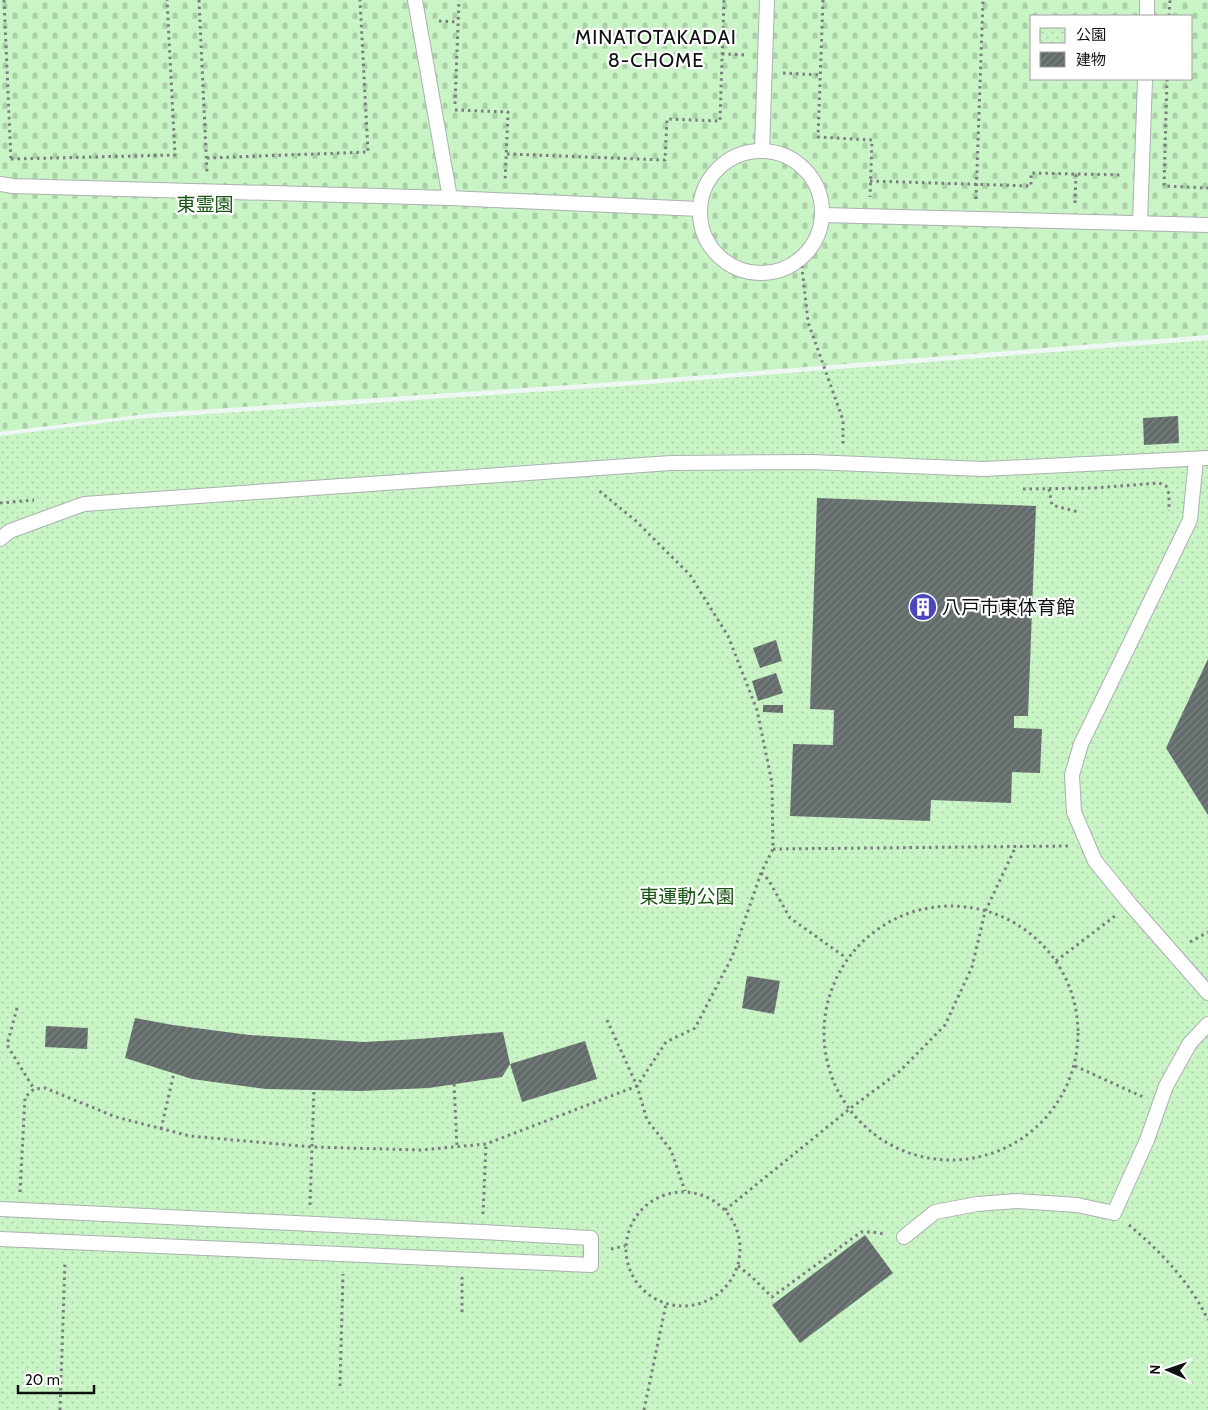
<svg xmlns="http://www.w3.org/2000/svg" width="1208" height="1410" font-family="Cabin,'Noto Sans JP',sans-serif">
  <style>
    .cemetery { fill: url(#cemetery-stones); fill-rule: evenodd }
    .park { fill: url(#park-dots) }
    .building { fill: url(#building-hatch) }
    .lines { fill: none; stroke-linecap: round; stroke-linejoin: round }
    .service-casing { stroke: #aab2b0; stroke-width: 16 }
    .path { stroke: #797e7d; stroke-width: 3; stroke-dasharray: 2.5 4; stroke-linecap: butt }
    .service { stroke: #fff; stroke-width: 14 }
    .labels { text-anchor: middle; stroke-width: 4.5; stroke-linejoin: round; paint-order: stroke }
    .park-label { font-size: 19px; fill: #175513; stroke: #fff }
    .poi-label { font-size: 19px; fill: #0f1211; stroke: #fff; text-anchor: start }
    .neighbourhood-label { font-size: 20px; letter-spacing: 1px; fill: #0f1211; stroke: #fff }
  </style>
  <defs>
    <pattern id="cemetery-stones" width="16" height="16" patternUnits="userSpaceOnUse" patternTransform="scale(1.25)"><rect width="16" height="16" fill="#c9f4c5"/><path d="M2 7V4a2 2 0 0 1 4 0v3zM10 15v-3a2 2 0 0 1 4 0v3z" fill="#abd0a8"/></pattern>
    <pattern id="park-dots" width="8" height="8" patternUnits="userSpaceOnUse" patternTransform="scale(1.25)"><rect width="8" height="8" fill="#c9f4c5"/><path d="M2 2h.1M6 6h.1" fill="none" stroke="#abd0a8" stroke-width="1.8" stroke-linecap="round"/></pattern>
    <pattern id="building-hatch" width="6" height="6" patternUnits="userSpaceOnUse" patternTransform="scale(1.25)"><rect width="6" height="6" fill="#636b6b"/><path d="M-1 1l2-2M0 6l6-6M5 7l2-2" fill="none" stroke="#7c8282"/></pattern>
  </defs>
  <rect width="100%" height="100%" fill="#eff7f5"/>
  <path class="cemetery" d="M0 0H1208V335L644 380 155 413 0 432ZM1032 16H1192V79H1032Z"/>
  <polygon class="park" points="1208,340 1208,1410 0,1410 0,436 134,419 623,386"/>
  <g class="building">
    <polygon points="1178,416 1179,443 1144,445 1143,418"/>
    <polygon points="817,498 1036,506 1028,716 1014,716 1014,728 1042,729 1040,773 1012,772 1011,803 931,800 930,821 790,816 793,744 833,745 834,710 810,709"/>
    <polygon points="776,640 782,661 760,668 753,648"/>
    <polygon points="1208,659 1208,815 1166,748"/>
    <polygon points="776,673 783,693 758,701 752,681"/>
    <polygon points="763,705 783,705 783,713 763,712"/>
    <polygon points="747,976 780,981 774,1014 742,1008"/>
    <polygon points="135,1018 173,1025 249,1035 364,1042 418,1039 503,1032 510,1064 502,1077 429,1088 360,1091 266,1089 192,1079 125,1058"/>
    <polygon points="46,1026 88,1028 87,1049 45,1047"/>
    <polygon points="585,1041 597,1079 522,1102 510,1064"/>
    <polygon points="865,1235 893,1273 800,1343 772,1305"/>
  </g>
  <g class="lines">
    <defs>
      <g id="service">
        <polyline points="415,0 450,198"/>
        <polyline points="1147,16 1147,0"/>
        <circle cx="761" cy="212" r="61"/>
        <polyline points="762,151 767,0"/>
        <polyline points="0,184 13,186 450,198 700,209"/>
        <polyline points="822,215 1208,225"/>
        <polyline points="1140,223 1145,79"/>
        <polyline points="1196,459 1190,520 1081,744 1072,775 1074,812 1095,861 1130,904 1208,993"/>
        <polyline points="0,539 10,531 84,504 671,463 812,462 983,469 1208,458"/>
        <polyline points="0,1209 482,1232 591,1238 591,1265 0,1239"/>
        <polyline points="904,1237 935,1212 977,1204 1017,1201 1077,1205 1114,1213 1147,1140 1166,1086 1190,1043 1208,1024"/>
      </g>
    </defs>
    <use href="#service" class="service-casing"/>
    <g class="path">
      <polyline points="4,0 11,161"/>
      <polyline points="199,0 207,173"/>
      <polyline points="823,0 818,137 872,140 870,197"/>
      <polyline points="1169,16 1170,0"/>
      <polyline points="439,21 458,22"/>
      <polyline points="722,54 747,55"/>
      <polyline points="783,73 821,75"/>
      <polyline points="1167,79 1164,186 1208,188"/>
      <polyline points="455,104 459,0"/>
      <polyline points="455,110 508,112 505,182"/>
      <polyline points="507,154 665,160 667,119 720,121 724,0"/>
      <polyline points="207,158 368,152 360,0"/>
      <polyline points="11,159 175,155 167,0"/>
      <polyline points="870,181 1031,186 1031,173 1122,175"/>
      <polyline points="976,199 983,0"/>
      <polyline points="1075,203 1076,174"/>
      <polyline points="801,259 808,322 843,420 843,445"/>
      <polyline points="1023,489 1095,488 1159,483 1166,486 1169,494 1169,511"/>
      <polyline points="1049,489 1052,505 1078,512"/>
      <polyline points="0,503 34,500"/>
      <polyline points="773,849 1068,846"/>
      <polyline points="761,873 768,879 790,918 845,957"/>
      <circle cx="951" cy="1033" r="127"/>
      <polyline points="1190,942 1208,932"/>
      <polyline points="1056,961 1115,916"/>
      <polyline points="17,1008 7,1045 34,1089"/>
      <polyline points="607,1020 637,1086 647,1120 671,1150 685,1191"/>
      <polyline points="1075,1066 1143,1097"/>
      <polyline points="454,1084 457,1146"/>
      <polyline points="161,1129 174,1073"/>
      <circle cx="683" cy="1249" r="57"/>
      <polyline points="20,1192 25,1097 34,1089 45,1088 116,1117 190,1136 312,1147 421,1150 486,1144 637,1086 666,1042 695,1028 732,957 761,873 773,849 772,783 757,710 728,636 690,575 636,521 597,489"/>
      <polyline points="310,1205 314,1090"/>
      <polyline points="725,1210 852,1107 899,1072 945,1025 972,967 985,912 1016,846"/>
      <polyline points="483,1214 486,1144"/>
      <path d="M1129 1225C1160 1251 1190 1282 1208 1320"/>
      <polyline points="611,1249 625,1246"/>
      <polyline points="738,1266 752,1277 772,1297 861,1232 872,1232 886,1234"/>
      <polyline points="462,1277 462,1315"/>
      <polyline points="340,1386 343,1274"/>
      <polyline points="60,1410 65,1261"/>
      <polyline points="644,1410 666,1304"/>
    </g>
    <use href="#service" class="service"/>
  </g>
  <defs>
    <symbol id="building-disc" viewBox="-11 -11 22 22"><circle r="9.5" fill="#4b46bc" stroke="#fff"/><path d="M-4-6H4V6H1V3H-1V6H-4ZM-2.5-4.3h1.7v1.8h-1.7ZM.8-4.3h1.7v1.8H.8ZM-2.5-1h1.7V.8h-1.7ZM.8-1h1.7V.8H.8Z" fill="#fff"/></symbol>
  </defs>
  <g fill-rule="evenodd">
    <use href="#building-disc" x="907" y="591" width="32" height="32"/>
  </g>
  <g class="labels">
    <g class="park-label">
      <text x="205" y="211">東霊園</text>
      <text x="687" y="903">東運動公園</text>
    </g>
    <g class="poi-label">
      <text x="942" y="614">八戸市東体育館</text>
    </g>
    <g class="neighbourhood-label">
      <text x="656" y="44">MINATOTAKADAI<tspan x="656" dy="23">8-CHOME</tspan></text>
    </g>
  </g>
  <rect x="1030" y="15" width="162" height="65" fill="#ffffff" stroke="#9fa0a0"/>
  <rect x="1040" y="28" width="25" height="15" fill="url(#park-dots)" stroke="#9fa0a0"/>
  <text x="1076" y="40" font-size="15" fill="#0f1211">公園</text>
  <rect x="1040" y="52" width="25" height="15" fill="url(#building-hatch)" stroke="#9fa0a0"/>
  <text x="1076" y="65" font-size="15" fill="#0f1211">建物</text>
  <g transform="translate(1168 1370) rotate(272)" stroke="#ffffff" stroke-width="4" paint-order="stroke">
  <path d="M0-4L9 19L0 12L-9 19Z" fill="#0f1211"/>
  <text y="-8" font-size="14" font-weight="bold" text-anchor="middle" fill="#0f1211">N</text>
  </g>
  <path d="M18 1385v8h76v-8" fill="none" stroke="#0f1211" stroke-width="2.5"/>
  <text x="25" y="1385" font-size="15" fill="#0f1211" stroke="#ffffff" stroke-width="4" paint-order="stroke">20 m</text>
</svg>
